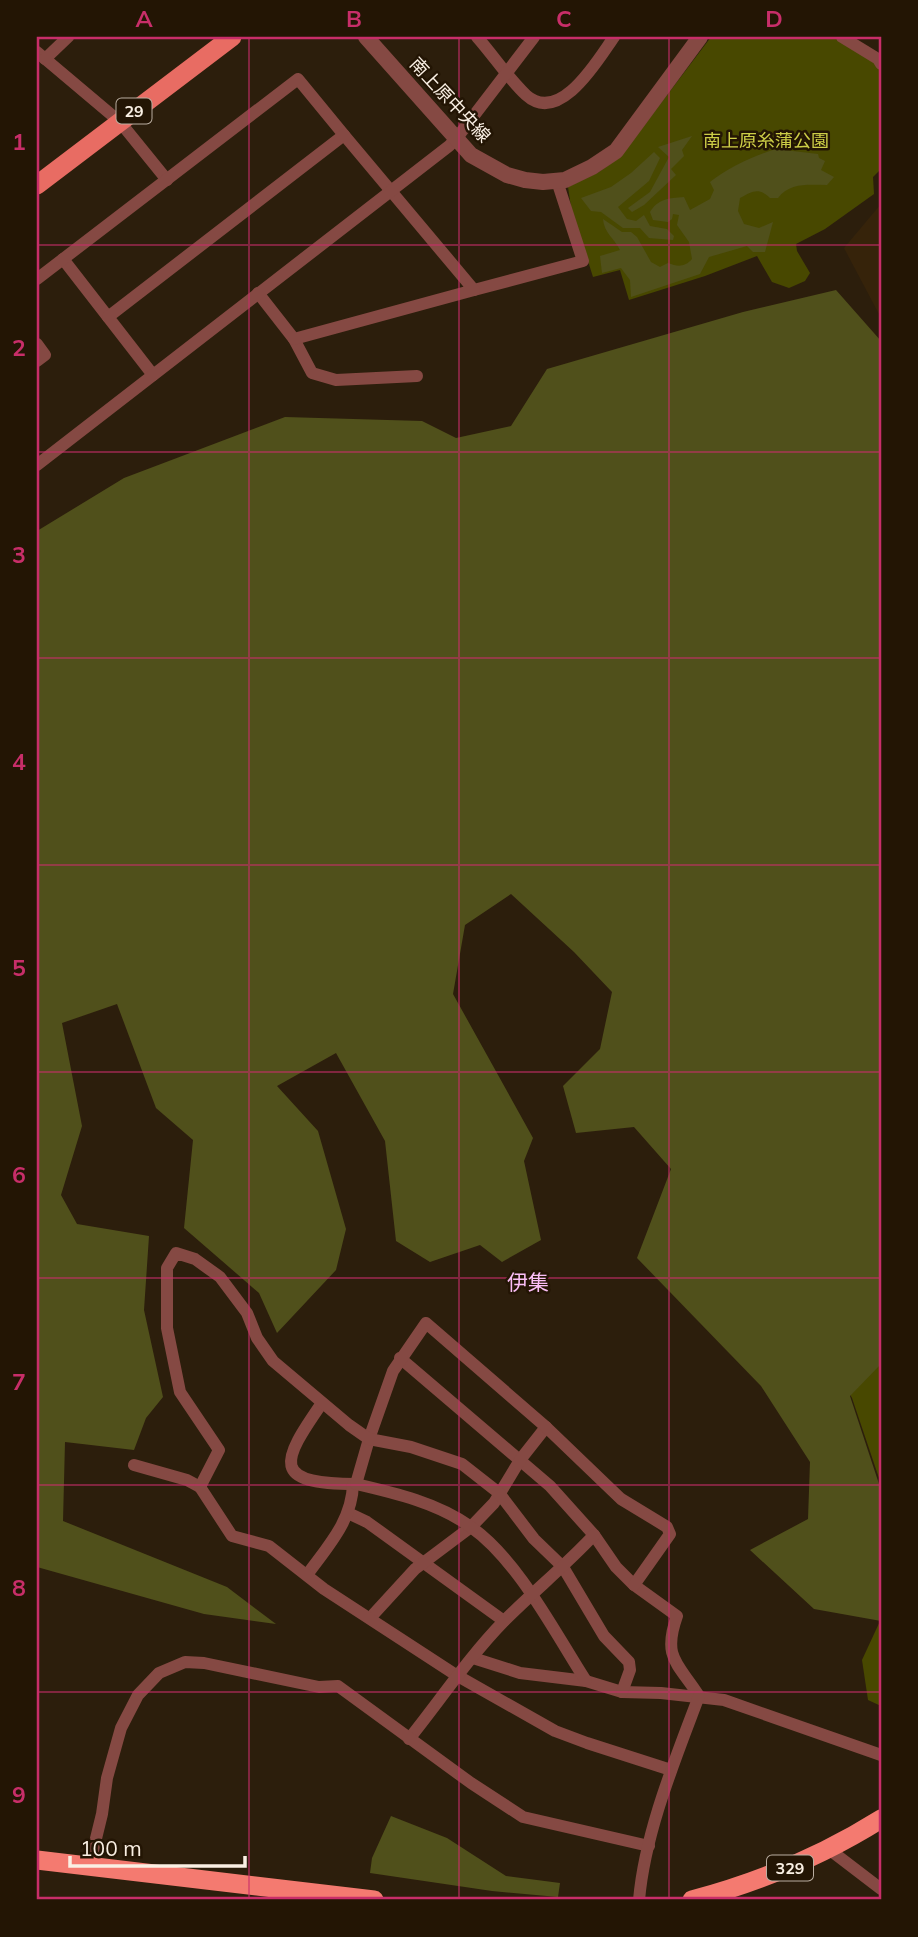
<svg xmlns="http://www.w3.org/2000/svg" width="918" height="1937" font-family="Mulish,'Noto Sans JP',sans-serif">
  <style>
    .built { fill: #36230a }
    .green { fill: #484800 }
    .forest { fill: #50501b }
    .lines { fill: none; stroke-linecap: round; stroke-linejoin: round }
    .minor { stroke: #854943; stroke-width: 12 }
    .tertiary { stroke: #854943; stroke-width: 16 }
    .primary { stroke: #e86c63; stroke-width: 19 }
    .trunk { stroke: #f47a70; stroke-width: 19 }
    .grid { fill: none; stroke: #c82e69; stroke-width: 2; stroke-opacity: 0.55 }
    .labels { text-anchor: middle; stroke-width: 5; stroke-linejoin: round; paint-order: stroke }
    .shield { fill: #231504; stroke: #baaea1; stroke-width: 2 }
    .shield-label { font-size: 16px; font-weight: bold; fill: #faf0e4 }
    .street-label { font-size: 18px; fill: #faf0e4; stroke: #231504 }
    .park-label { font-size: 18px; fill: #cdce47; stroke: #231504 }
    .quarter-label { font-size: 21px; fill: #fabef6; stroke: #231504 }
    .neatline { fill: none; stroke: #c82e69; stroke-width: 2.5 }
    .grid-label { font-size: 23px; text-anchor: middle; font-weight: bold; fill: #c82e69 }
  </style>
  <rect width="100%" height="100%" fill="#2c1e0c"/>
  <polygon class="built" points="881,204 881,316 880,316 844,248"/>
  <g class="green">
    <polygon points="711,37 842,37 881,64 881,169 873,177 874,194 825,229 796,244 797,251 810,273 805,281 789,288 772,282 757,256 705,276 629,300 620,270 593,277 571,207 568,187 599,172 621,156"/>
    <polygon points="881,1268 881,1484 852,1398 807,1315"/>
    <polygon points="881,1619 881,1706 868,1700 862,1660"/>
  </g>
  <g class="forest">
    <polygon points="692,136 682,150 684,156 671,169 676,175 644,205 632,212 628,208 650,192 669,157 658,147"/>
    <path d="M776 149 818 154 819 158 825 161 821 170 834 177 827 185C809 185 790 182 778 198H770C759 187 752 191 740 198L738 211 744 224 759 228 773 222 765 252H753L747 246 709 257 700 274 631 297 630 280 621 268 602 273 600 256 620 250C614 238 604 233 603 219L622 232H631L637 237 651 262 660 267 668 263C678 267 685 267 692 259L689 242 677 225 679 215 673 214 672 219 668 222 653 220 650 212C658 199 669 198 684 197L690 210 710 199 714 190 710 182C729 167 753 156 776 149Z"/>
    <polygon points="654,152 660,158 649,181 618,207 627,219 636,221 644,215 650,226 667,229 674,236 673,240 649,238 640,228 623,228 601,212 591,211 581,198 611,187 631,173"/>
    <polygon points="836,290 881,341 881,1364 850,1396 881,1490 881,1621 814,1609 750,1550 808,1519 810,1462 761,1386 637,1258 671,1169 634,1127 576,1133 563,1086 600,1049 612,992 574,952 511,894 465,925 453,994 533,1138 524,1161 541,1240 502,1262 480,1245 430,1262 396,1241 385,1141 336,1053 277,1086 318,1131 346,1229 336,1270 277,1333 259,1293 184,1228 193,1140 156,1108 117,1004 62,1023 82,1126 61,1195 77,1224 149,1236 144,1310 163,1397 146,1418 134,1450 65,1442 63,1521 227,1587 276,1624 204,1614 37,1567 37,531 124,478 285,417 422,421 456,438 511,426 547,369 743,312"/>
    <polygon points="391,1816 447,1838 506,1876 560,1883 558,1897 492,1891 370,1873 372,1858"/>
  </g>
  <g class="lines">
    <g class="minor">
      <path d="M477 37C493 55 508 78 526 95 560 126 599 58 614 37"/>
      <polyline points="842,37 878,59 881,64"/>
      <polyline points="37,52 120,122 167,180"/>
      <polyline points="45,59 68,37"/>
      <polyline points="63,259 108,317"/>
      <polyline points="37,279 298,79 344,135"/>
      <polyline points="474,290 583,261 557,181"/>
      <polyline points="294,339 312,373 336,380 417,376"/>
      <polyline points="37,344 45,355 37,361"/>
      <polyline points="153,375 108,317 344,135 474,290 294,339 258,293"/>
      <polyline points="37,465 449,146 456,139 534,37"/>
      <path d="M400 1358 550 1486 594 1535 616 1567 634 1585 677 1616C662 1658 678 1663 699 1696"/>
      <path d="M322 1403C281 1462 270 1484 356 1484"/>
      <polyline points="134,1465 187,1480 200,1487"/>
      <polyline points="348,1513 367,1522 504,1621"/>
      <path d="M307 1575C328 1546 352 1521 353 1484"/>
      <polyline points="371,1617 415,1569 471,1527 494,1503 520,1460 546,1427"/>
      <polyline points="473,1658 520,1673 586,1681 622,1692 661,1693 724,1700 881,1755"/>
      <path d="M586 1681C555 1633 518 1560 471 1527 438 1503 395 1493 356 1484L369 1439 393 1371 426 1323 546 1427 621 1499 667 1527 670 1534 634 1585"/>
      <polyline points="622,1692 630,1670 629,1662 604,1636 563,1567 534,1539 499,1493 462,1464 411,1447 369,1439 349,1425 273,1361 257,1338 247,1313 220,1277 195,1259 176,1253 167,1268 167,1328 180,1392 219,1450 200,1487 232,1536 269,1546 324,1589 456,1675 555,1731 587,1743 671,1770"/>
      <path d="M409 1739C441 1699 469 1657 504 1621 534 1591 566 1565 594 1535"/>
      <polyline points="830,1850 881,1889"/>
      <polyline points="89,1867 102,1814 107,1778 121,1728 138,1695 159,1673 185,1662 204,1663 319,1687 338,1686 471,1783 523,1817 649,1846"/>
      <path d="M639 1900C645 1832 675 1760 699 1696"/>
    </g>
    <polyline class="tertiary" points="366,37 471,155 507,175 525,180 543,182 565,180 592,167 616,151 700,37"/>
    <polyline class="primary" points="37,185 232,37"/>
    <g class="trunk">
      <polyline points="37,1860 374,1900"/>
      <path d="M692 1900C760 1882 822 1856 881 1819"/>
    </g>
  </g>
  <path class="grid" d="M249 37V1900M459 37V1900M669 37V1900M37 245H881M37 452H881M37 658H881M37 865H881M37 1072H881M37 1278H881M37 1485H881M37 1692H881"/>
  <g class="labels">
    <g class="shield">
      <rect x="116.5" y="98.5" width="35" height="25" rx="5"/>
      <rect x="767" y="1855.5" width="46" height="25" rx="5"/>
    </g>
    <g class="shield-label">
      <text x="134" y="117">29</text>
      <text x="790" y="1874">329</text>
    </g>
    <g class="street-label">
      <text transform="translate(450 100) rotate(47)" y="6">南上原中央線</text>
    </g>
    <g class="park-label">
      <text x="766" y="147">南上原糸蒲公園</text>
    </g>
    <g class="quarter-label">
      <text x="528" y="1290">伊集</text>
    </g>
  </g>
  <rect width="918" height="1937" fill="none" stroke="#231504" stroke-width="77"/>
  <path d="M70 1856v10h175v-10" fill="none" stroke="#faf0e4" stroke-width="3.5"/>
  <text x="80" y="1856" font-size="21" fill="#faf0e4" stroke="#231504" stroke-width="5" paint-order="stroke">100 m</text>
  <rect x="38" y="38" width="842" height="1860" class="neatline"/>
  <g class="grid-label">
    <text x="144" y="27">A</text>
    <text x="354" y="27">B</text>
    <text x="564" y="27">C</text>
    <text x="774" y="27">D</text>
    <text x="19" y="150">1</text>
    <text x="19" y="356">2</text>
    <text x="19" y="563">3</text>
    <text x="19" y="770">4</text>
    <text x="19" y="976">5</text>
    <text x="19" y="1183">6</text>
    <text x="19" y="1390">7</text>
    <text x="19" y="1596">8</text>
    <text x="19" y="1803">9</text>
  </g>
</svg>
